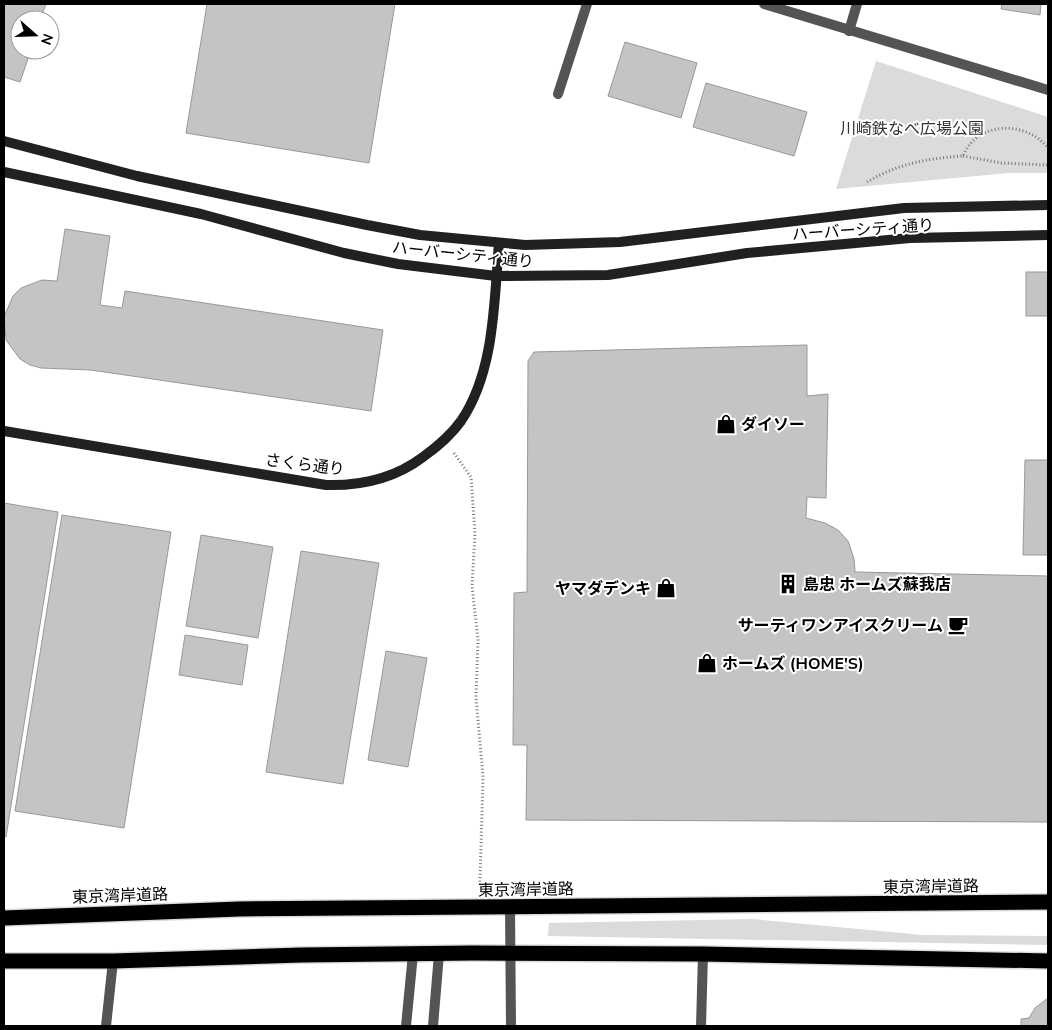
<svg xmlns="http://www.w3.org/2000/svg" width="1052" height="1030" font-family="'Nunito Sans','Noto Sans JP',sans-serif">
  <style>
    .green { fill: #dbdbdb }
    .building { fill: #c4c4c4; stroke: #989898 }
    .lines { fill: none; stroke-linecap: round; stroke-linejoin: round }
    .highway-casing { stroke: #dbdbdb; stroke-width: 18 }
    .path { stroke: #767676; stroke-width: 3; stroke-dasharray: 1 2.5; stroke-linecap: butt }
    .lane { stroke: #545454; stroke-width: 10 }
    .street { stroke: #545454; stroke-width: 10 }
    .secondary { stroke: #212121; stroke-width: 10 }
    .highway { stroke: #000; stroke-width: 15 }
    .labels { text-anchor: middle; stroke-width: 4; stroke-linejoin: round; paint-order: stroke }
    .park-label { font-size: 16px; fill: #323232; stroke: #fff }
    .street-label { font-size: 16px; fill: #000; stroke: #fff }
    .poi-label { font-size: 16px; font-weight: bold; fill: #000; stroke: #fff; text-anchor: start }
  </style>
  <rect width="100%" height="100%" fill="#fff"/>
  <g class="green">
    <polygon points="876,61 1048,117 1048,173 1009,173 836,189"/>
    <polygon points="752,919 923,935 1048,936 1048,945 548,936 549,923"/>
  </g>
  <g class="building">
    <polygon points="4,4 46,4 40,20 20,20 20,50 31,50 20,82 4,77"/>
    <polygon points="207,4 395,4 369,163 186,133"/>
    <polygon points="1002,4 1041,4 1040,15 1001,9"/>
    <polygon points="625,42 697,63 681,118 608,96"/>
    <polygon points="706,83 807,112 794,156 693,127"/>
    <polygon points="65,229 110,236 100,305 122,308 125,291 383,330 371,411 91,370 41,368 30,365 20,359 6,340 4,317 13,296 21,288 42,280 57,281"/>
    <rect x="1026" y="272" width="22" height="44"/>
    <polygon points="807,345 807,396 828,394 826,498 807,497 806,518 825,523 838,530 848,541 854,559 855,572 1048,576 1048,822 526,820 527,745 513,745 514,593 527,592 528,361 534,352"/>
    <polygon points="1025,460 1048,460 1048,555 1023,555"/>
    <polygon points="4,503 58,512 6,837 4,837"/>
    <polygon points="62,515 171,532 124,828 15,811"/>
    <polygon points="201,535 273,547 258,638 186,626"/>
    <polygon points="301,551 379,563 343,784 266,772"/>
    <polygon points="185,635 248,645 242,685 179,675"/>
    <polygon points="386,651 427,658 408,767 368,760"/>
    <polygon points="1048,998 1048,1026 1021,1026 1021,1019 1029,1018 1035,1008"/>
  </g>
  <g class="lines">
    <defs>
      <g id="highway">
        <polyline points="4,918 239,909 1048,902"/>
        <polyline points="4,961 113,961 302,955 473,953 703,954 1048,961"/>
      </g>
    </defs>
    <use href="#highway" class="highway-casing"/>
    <g class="path">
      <polyline points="963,156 1001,163 1048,165"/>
      <path d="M867 182C897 164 929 158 963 156 977 121 1026 120 1048 148"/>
      <polyline points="454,453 471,477 475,533 472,586 478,640 476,697 483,777 480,882"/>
    </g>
    <g class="lane">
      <polyline points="764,4 1048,90"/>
      <polyline points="849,31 857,4"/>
      <polyline points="558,94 587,4"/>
      <polyline points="106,1026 113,961"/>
    </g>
    <g class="street">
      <polyline points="510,907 511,1026"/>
      <polyline points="406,1026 413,954"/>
      <polyline points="433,1026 439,954"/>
      <polyline points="701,1026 703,954"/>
    </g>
    <g class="secondary">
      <polyline points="4,141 137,176 367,225 420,235 525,245 620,242 904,208 1048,205"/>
      <polyline points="4,172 201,214 344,253 398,264 496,276 608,275 747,253 910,238 1048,235"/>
      <path d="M4 431 326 485C362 486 394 479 423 457 437 447 451 435 461 421 495 371 494 301 499 243"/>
    </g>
    <use href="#highway" class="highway"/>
  </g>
  <defs>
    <symbol id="shop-bare" viewBox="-9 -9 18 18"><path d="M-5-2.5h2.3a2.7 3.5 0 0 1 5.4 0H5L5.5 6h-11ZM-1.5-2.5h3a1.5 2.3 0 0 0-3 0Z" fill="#000" stroke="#fff" stroke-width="2.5" paint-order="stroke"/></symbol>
    <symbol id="building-bare" viewBox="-9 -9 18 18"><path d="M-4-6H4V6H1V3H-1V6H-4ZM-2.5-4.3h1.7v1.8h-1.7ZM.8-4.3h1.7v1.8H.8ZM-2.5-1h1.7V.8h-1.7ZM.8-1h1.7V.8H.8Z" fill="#000" stroke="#fff" stroke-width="2.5" paint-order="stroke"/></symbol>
    <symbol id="cafe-bare" viewBox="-9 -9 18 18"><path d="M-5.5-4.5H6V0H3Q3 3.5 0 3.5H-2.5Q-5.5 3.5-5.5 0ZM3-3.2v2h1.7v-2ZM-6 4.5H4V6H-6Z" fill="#000" stroke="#fff" stroke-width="2.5" paint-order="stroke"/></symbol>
  </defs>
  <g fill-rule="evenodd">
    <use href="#shop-bare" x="712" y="410" width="28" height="28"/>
    <use href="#building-bare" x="774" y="570" width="28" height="28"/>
    <use href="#shop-bare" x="652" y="574" width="28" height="28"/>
    <use href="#cafe-bare" x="944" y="611" width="28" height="28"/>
    <use href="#shop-bare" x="693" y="649" width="28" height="28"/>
  </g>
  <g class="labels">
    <g class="park-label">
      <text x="912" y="134">川崎鉄なべ広場公園</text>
    </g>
    <g class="street-label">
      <text transform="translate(863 229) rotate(-4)" y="6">ハーバーシティ通り</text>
      <text transform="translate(463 254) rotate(6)" y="6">ハーバーシティ通り</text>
      <text transform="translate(305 464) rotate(7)" y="6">さくら通り</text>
      <text transform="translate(931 886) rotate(-1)" y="6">東京湾岸道路</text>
      <text transform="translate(526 889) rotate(-1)" y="6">東京湾岸道路</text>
      <text transform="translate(120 895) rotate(-2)" y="6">東京湾岸道路</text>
    </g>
    <g class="poi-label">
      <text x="741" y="430">ダイソー</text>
      <text x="803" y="590">島忠 ホームズ蘇我店</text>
      <text x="651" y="594" text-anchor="end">ヤマダデンキ</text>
      <text x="943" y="631" text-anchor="end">サーティワンアイスクリーム</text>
      <text x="722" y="669">ホームズ (HOME'S)</text>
    </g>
  </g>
  <rect width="1052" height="1030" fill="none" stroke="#000000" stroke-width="10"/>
  <g transform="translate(35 35) rotate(110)"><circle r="24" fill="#ffffff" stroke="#999999"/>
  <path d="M0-4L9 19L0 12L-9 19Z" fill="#000000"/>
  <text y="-8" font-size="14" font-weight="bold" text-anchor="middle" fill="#000000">N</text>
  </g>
</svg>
